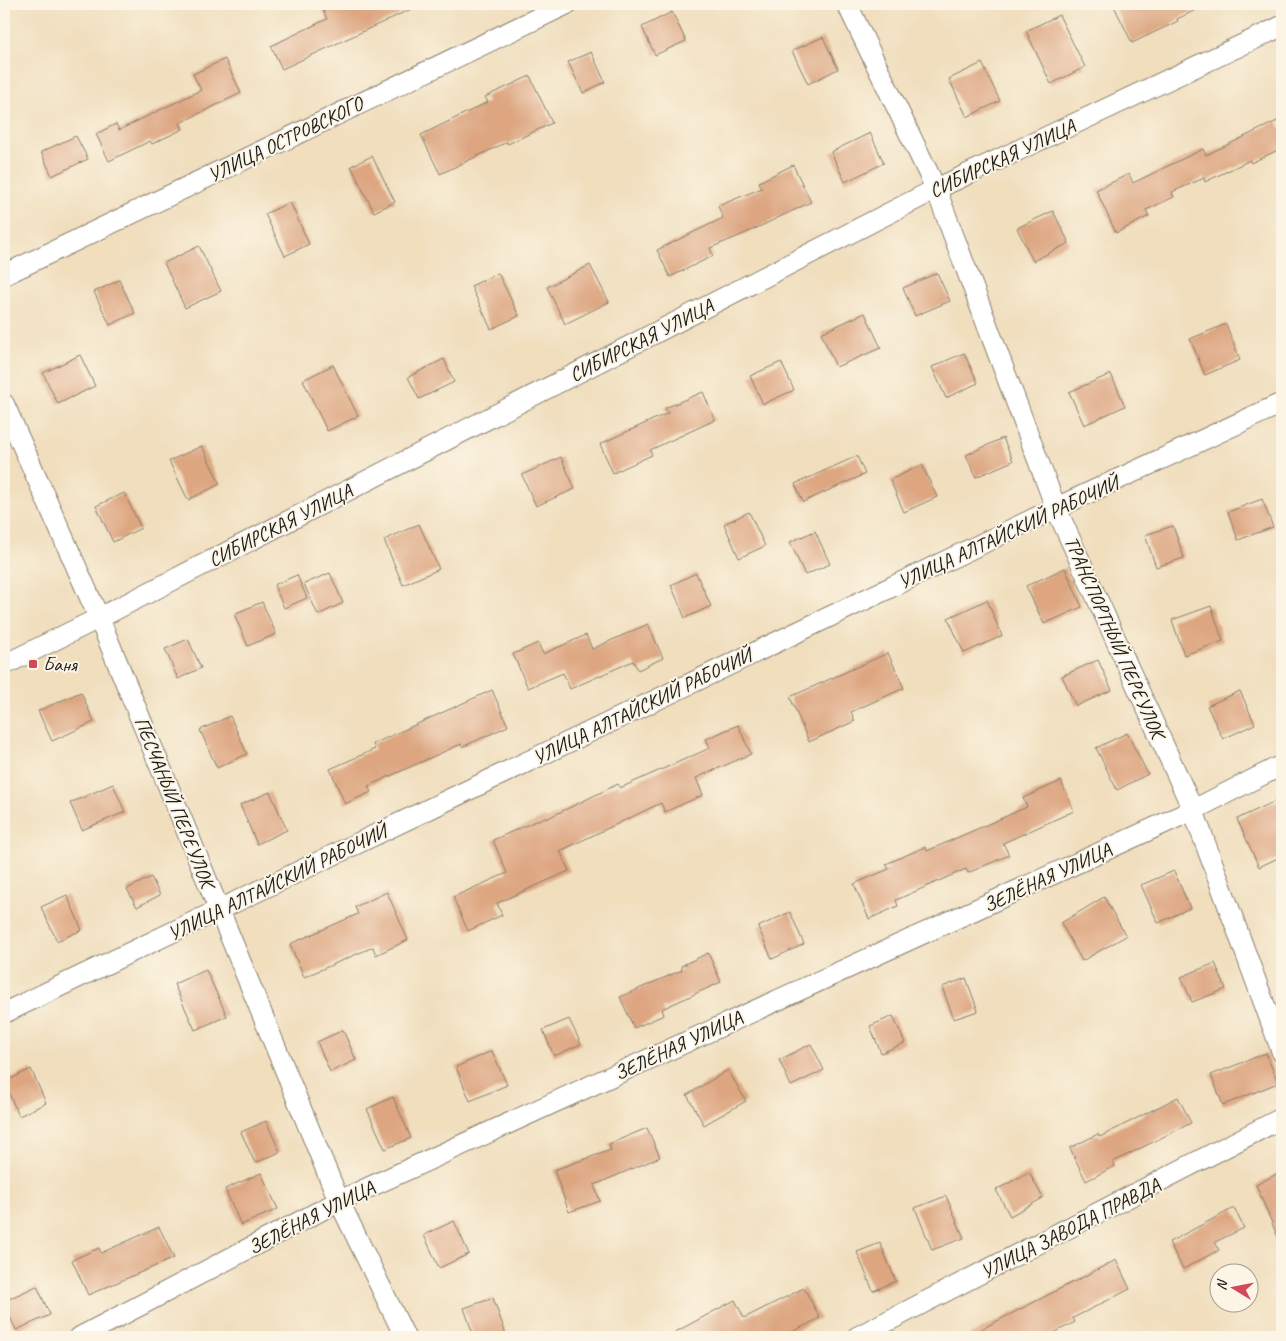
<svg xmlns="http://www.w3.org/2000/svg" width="1286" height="1341" font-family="Caveat,sans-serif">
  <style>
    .building { fill: #dda681 }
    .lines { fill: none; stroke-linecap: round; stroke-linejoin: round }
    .minor-casing { stroke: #867d6c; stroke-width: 22 }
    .minor { stroke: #fff; stroke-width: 20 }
    .poi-dot { fill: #d1495b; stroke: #fcf5e5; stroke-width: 2 }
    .labels { text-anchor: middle; stroke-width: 4; stroke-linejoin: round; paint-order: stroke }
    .street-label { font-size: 20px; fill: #1c1c1c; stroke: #fcf5e5 }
    .poi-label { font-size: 20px; fill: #1c1c1c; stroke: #fcf5e5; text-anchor: start }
  </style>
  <rect width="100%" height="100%" fill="#fcf5e5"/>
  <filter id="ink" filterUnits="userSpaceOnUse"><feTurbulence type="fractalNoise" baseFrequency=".02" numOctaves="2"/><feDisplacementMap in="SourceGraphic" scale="10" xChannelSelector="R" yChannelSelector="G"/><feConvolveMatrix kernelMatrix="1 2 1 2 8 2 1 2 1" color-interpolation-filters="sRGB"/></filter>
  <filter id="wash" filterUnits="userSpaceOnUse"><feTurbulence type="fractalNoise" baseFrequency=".0096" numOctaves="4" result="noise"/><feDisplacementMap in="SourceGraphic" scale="20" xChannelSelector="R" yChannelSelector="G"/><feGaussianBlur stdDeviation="1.12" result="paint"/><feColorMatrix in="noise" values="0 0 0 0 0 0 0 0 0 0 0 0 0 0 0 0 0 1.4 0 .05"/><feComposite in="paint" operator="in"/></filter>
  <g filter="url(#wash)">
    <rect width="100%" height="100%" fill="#f0debd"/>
    <g id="blocks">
      <g class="building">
        <polygon points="320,4 422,4 282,69 271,46 327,19"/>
        <polygon points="1113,4 1208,4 1177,19 1178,21 1132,43"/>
        <polygon points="672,12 686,41 655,55 642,27"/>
        <polygon points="1059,15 1085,67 1051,84 1026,31"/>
        <polygon points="823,37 838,69 808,84 792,51"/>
        <polygon points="591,52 605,82 583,93 568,62"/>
        <polygon points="225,59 241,93 180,123 183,129 152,144 150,141 109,161 96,134 116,124 119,130 201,90 193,74"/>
        <polygon points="982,63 1000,101 967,117 949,79"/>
        <polygon points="530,76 552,123 508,144 507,142 440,174 421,135 488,102 485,97"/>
        <polygon points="1277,121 1282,132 1282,148 1251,163 1250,160 1205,182 1204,178 1172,192 1174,197 1146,210 1149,216 1116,233 1096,190 1129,174 1133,183 1203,149 1206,155"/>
        <polygon points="870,133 884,163 845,182 831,152"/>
        <polygon points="76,136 88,159 52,176 41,152"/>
        <polygon points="372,156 395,202 374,212 351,166"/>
        <polygon points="793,165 811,202 744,234 710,248 713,256 670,277 657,250 723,218 718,206 762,188 759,182"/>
        <polygon points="290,202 309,244 285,256 265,214"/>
        <polygon points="1053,211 1069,243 1033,261 1017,228"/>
        <polygon points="199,246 221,291 185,308 164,263"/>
        <polygon points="590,265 609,302 565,324 547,287"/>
        <polygon points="498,273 519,316 491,329 471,286"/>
        <polygon points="937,273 950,301 915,316 903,288"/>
        <polygon points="119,280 135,313 110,325 94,292"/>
        <polygon points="865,313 881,348 836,367 821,333"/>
        <polygon points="1226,324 1240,360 1205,375 1190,339"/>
        <polygon points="964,353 978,383 946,398 932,367"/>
        <polygon points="80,355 95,386 58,404 43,373"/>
        <polygon points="444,359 454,382 419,399 408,377"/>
        <polygon points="781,362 794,390 763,404 750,376"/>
        <polygon points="333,365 358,416 327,431 303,380"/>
        <polygon points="1111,374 1125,406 1084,425 1069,392"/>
        <polygon points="703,392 715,420 650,450 652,455 613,473 600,444 668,413 665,408"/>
        <polygon points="1003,438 1013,461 976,477 966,455"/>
        <polygon points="202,446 220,484 188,500 169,461"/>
        <polygon points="857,456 865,474 803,502 795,484"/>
        <polygon points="561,457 575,489 536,506 522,475"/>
        <polygon points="922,465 937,497 904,512 890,480"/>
        <polygon points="124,493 141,528 113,542 96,506"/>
        <polygon points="1262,499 1273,527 1238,540 1228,512"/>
        <polygon points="749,512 765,546 739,558 724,524"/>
        <polygon points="419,524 439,569 403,585 384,540"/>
        <polygon points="1173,526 1184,558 1156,567 1145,535"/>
        <polygon points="815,531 830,564 805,575 790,542"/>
        <polygon points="1065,568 1082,607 1044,624 1026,586"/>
        <polygon points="330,573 343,603 318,615 304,584"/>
        <polygon points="696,573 711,606 685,618 671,585"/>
        <polygon points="297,575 307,598 284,608 274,585"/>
        <polygon points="987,600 1002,636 964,653 948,618"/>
        <polygon points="262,602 276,634 248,646 234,614"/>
        <polygon points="1211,606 1223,641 1184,655 1172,620"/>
        <polygon points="648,624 663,658 638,670 633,661 570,689 563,673 528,688 513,654 538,643 543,654 586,635 592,649"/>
        <polygon points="188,639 201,668 178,679 165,649"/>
        <polygon points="888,653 904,688 851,712 855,721 809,742 790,697"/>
        <polygon points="1098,660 1112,690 1076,706 1062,676"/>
        <polygon points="492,690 508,726 462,747 461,744 368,786 371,792 345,804 330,769 375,749 373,744"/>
        <polygon points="1240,691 1255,724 1223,739 1207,706"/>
        <polygon points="81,692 94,722 52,741 38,711"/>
        <polygon points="230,716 247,754 217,768 200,730"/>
        <polygon points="738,725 751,754 696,778 703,795 665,812 661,803 560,851 569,871 497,903 502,915 468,931 453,897 507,873 493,840 545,817 546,819 618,784 620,788 710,748 706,739"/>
        <polygon points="1127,733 1148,774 1117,790 1096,748"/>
        <polygon points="1061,781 1074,811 1003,843 1009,855 968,873 966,869 896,900 898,906 869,919 854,884 889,869 886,864 925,847 927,851 1027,807 1023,798"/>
        <polygon points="113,784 125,812 82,830 70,803"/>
        <polygon points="270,792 287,830 257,844 240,805"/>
        <polygon points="1282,798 1282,856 1259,867 1237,819"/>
        <polygon points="1174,871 1190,908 1158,923 1141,885"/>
        <polygon points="151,877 160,895 137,907 127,889"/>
        <polygon points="387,892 408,940 376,955 373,947 304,977 290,944 358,914 355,907"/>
        <polygon points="67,895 82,930 57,941 41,907"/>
        <polygon points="1104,897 1126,936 1082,961 1061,923"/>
        <polygon points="790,912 804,944 772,959 758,927"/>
        <polygon points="708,953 721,982 662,1009 664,1015 634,1028 620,997 682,970 681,966"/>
        <polygon points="1215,963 1226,989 1192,1002 1181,977"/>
        <polygon points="206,970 227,1016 195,1030 174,984"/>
        <polygon points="966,978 978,1011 954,1019 942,987"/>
        <polygon points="893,1016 905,1043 881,1053 870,1026"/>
        <polygon points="569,1019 581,1044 554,1056 543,1030"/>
        <polygon points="343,1030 356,1060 330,1072 317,1042"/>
        <polygon points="811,1044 824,1070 791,1086 779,1060"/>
        <polygon points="492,1051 507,1085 470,1101 456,1067"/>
        <polygon points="1266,1053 1278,1083 1223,1105 1211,1075"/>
        <polygon points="31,1069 46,1103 19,1116 4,1082"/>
        <polygon points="728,1070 746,1101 704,1125 687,1095"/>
        <polygon points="393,1097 411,1138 385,1149 367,1109"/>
        <polygon points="1178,1097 1191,1123 1113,1162 1115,1166 1086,1181 1070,1148 1098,1134 1100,1137"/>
        <polygon points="266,1121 280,1152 255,1163 241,1132"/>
        <polygon points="647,1128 660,1157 594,1185 600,1201 569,1212 554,1170 611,1150 609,1144"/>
        <polygon points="1282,1171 1282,1247 1256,1185"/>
        <polygon points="1029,1172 1043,1198 1010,1216 996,1190"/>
        <polygon points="261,1173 278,1209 241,1225 225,1189"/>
        <polygon points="946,1196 964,1238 932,1250 915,1208"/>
        <polygon points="1234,1208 1244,1228 1215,1242 1219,1250 1183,1269 1169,1242"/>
        <polygon points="454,1221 469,1254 439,1268 424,1235"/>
        <polygon points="159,1227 174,1258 88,1295 72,1260 99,1248 101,1253"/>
        <polygon points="880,1243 896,1281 873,1291 857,1252"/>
        <polygon points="1116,1260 1130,1289 1073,1318 1075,1322 1046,1337 966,1337"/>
        <polygon points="37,1286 50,1315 16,1330 4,1304 4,1301"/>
        <polygon points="804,1288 820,1318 782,1337 666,1337 735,1300 744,1318"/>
        <polygon points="493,1298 507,1337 474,1337 464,1308"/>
      </g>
    </g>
  </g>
  <g filter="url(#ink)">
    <use href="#blocks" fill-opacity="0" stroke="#867d6c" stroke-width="1"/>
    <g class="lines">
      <defs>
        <g id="minor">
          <polyline points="847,4 936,189 1056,508 1193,810 1282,1052"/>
          <polyline points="4,275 567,4"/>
          <polyline points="4,404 99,618 339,1201 405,1337"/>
          <polyline points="4,665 99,618 936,189 1282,26"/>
          <polyline points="4,1013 1056,508 1282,403"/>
          <polyline points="80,1337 339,1201 1193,810 1282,765"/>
          <polyline points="857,1337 1282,1118"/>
        </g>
      </defs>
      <use href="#minor" class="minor-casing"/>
      <use href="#minor" class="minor"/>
    </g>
  </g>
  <rect class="poi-dot" x="28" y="659" width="10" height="10" rx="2.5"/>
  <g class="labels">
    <g class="street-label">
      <text transform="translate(285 139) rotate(-26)" y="7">УЛИЦА ОСТРОВСКОГО</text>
      <text transform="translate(1002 158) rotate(-25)" y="7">СИБИРСКАЯ УЛИЦА</text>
      <text transform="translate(641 340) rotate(-27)" y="7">СИБИРСКАЯ УЛИЦА</text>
      <text transform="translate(280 525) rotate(-27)" y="7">СИБИРСКАЯ УЛИЦА</text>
      <text transform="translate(1008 532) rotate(-25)" y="7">УЛИЦА АЛТАЙСКИЙ РАБОЧИЙ</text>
      <text transform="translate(1115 637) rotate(66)" y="7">ТРАНСПОРТНЫЙ ПЕРЕУЛОК</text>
      <text transform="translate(642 706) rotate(-26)" y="7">УЛИЦА АЛТАЙСКИЙ РАБОЧИЙ</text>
      <text transform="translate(175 802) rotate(68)" y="7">ПЕСЧАНЫЙ ПЕРЕУЛОК</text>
      <text transform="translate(1047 877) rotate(-25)" y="7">ЗЕЛЁНАЯ УЛИЦА</text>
      <text transform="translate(277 882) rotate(-26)" y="7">УЛИЦА АЛТАЙСКИЙ РАБОЧИЙ</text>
      <text transform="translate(678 1045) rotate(-25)" y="7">ЗЕЛЁНАЯ УЛИЦА</text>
      <text transform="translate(311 1217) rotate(-27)" y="7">ЗЕЛЁНАЯ УЛИЦА</text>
      <text transform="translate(1070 1228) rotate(-27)" y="7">УЛИЦА ЗАВОДА ПРАВДА</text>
    </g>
    <g class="poi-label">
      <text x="43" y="671">Баня</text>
    </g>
  </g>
  <rect width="1286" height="1341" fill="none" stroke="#fcf5e5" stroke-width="20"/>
  <g transform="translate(1234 1288) rotate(280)"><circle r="24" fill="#fcf5e5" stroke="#a29e95"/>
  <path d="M0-4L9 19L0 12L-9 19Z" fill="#d1495b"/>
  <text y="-8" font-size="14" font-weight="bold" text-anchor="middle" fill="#1c1c1c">N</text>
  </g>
</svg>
